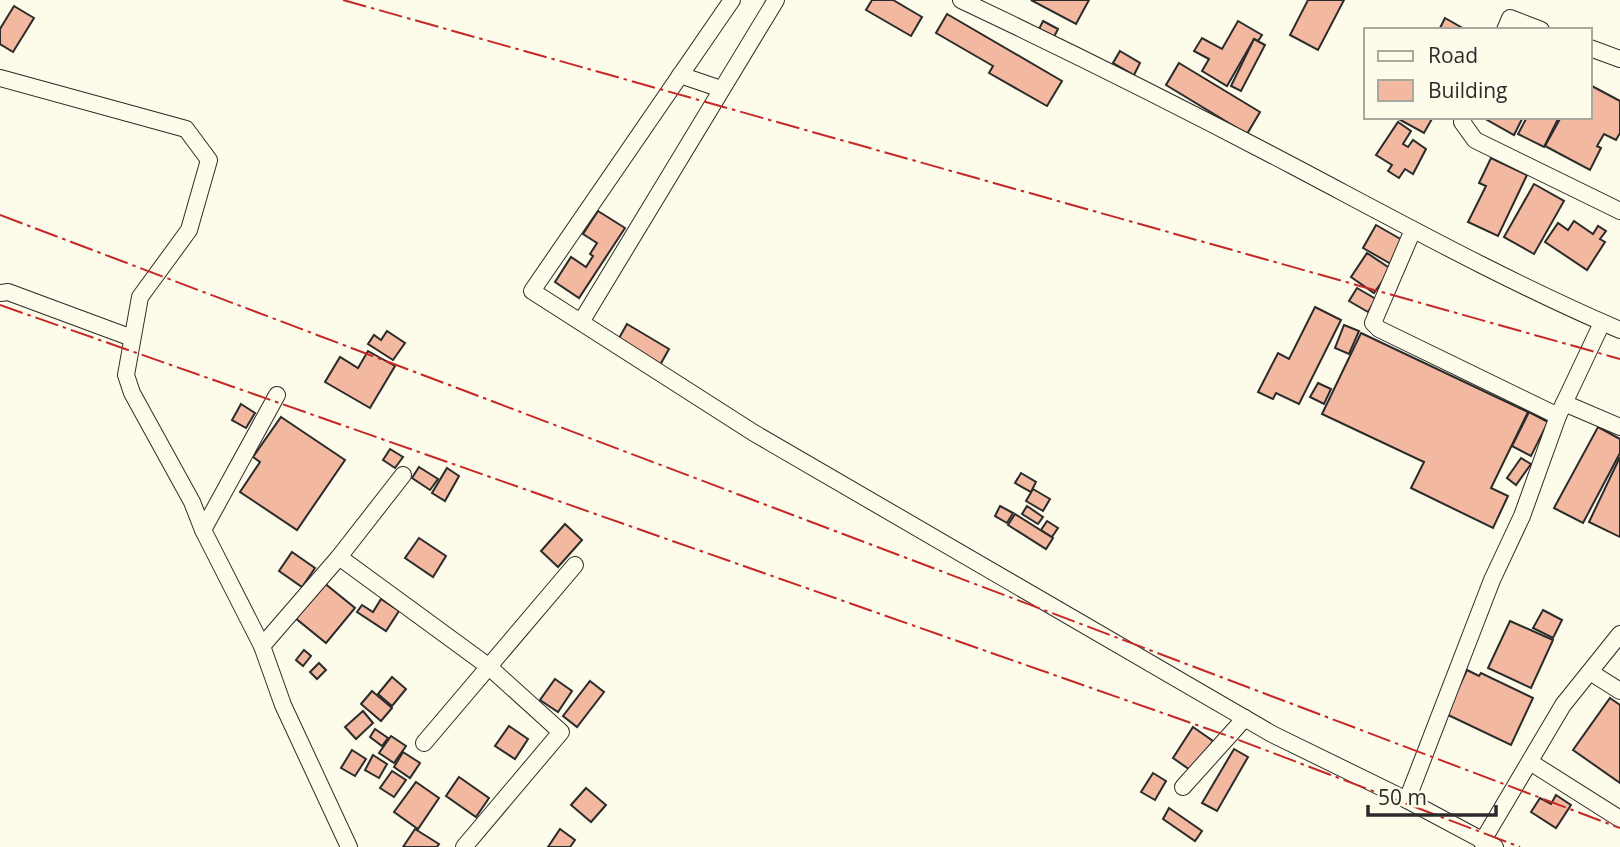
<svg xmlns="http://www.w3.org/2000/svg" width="1620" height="847" font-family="'Open Sans',sans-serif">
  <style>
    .building { fill: #f2b8a0; stroke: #2b2b2b; stroke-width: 2 }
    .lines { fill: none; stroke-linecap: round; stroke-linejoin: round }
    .street-casing { stroke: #2b2b2b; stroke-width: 18 }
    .street { stroke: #fdfbea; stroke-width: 16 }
    .power { stroke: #c62828; stroke-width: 2; stroke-dasharray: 24 5 3.5 5; stroke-linecap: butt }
  </style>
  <rect width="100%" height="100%" fill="#fdfbea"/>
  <g class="building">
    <polygon points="872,0 893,0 922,17 911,36 866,10"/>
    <polygon points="1031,0 1089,0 1076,24"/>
    <polygon points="1308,0 1344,0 1318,50 1290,35"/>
    <polygon points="14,6 34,18 13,52 0,44 0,29"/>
    <polygon points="947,14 1062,81 1047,106 989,73 993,66 936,33"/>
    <polygon points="1445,18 1466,30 1439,30"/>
    <polygon points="1043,21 1058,29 1054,37 1039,29"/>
    <polygon points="1238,21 1262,35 1258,41 1254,39 1227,86 1202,71 1209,59 1194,51 1202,38 1222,49"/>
    <polygon points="1254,39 1265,45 1241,91 1231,86"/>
    <polygon points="1120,51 1140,63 1134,75 1113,63"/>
    <polygon points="1179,63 1260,112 1247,134 1166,85"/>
    <polygon points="1590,85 1620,101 1620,133 1616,140 1604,134 1597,146 1601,148 1590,170 1545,146 1561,117 1590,117"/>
    <polygon points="1395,117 1433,117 1424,133"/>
    <polygon points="1482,117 1523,117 1514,135"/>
    <polygon points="1527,117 1559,117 1544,147 1518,134"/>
    <polygon points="1398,122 1411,131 1403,144 1408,147 1413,140 1426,149 1413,174 1405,169 1399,178 1388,171 1392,165 1376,155"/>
    <polygon points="1491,158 1527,175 1498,236 1468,222 1486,186 1479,183"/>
    <polygon points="1534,184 1564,201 1534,254 1504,237"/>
    <polygon points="598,211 625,228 579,298 555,282 571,257 586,267 593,256 590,254 597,243 583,234"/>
    <polygon points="1574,221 1593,234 1598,226 1606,231 1600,239 1605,242 1587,270 1545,242 1558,223 1568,230"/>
    <polygon points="1376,225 1404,241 1391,264 1363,248"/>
    <polygon points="1367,253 1391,269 1374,293 1351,277"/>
    <polygon points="1357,288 1376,299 1368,312 1349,301"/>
    <polygon points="1315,307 1341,320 1299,404 1276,393 1273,399 1258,392 1278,353 1289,359"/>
    <polygon points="627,324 669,349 660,365 618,340"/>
    <polygon points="1344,325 1359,331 1349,354 1335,348"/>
    <polygon points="387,331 405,343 393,360 368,344 374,335 381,340"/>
    <polygon points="1361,333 1528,412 1491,488 1508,496 1493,528 1411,488 1424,462 1322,414"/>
    <polygon points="368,351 395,366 370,408 325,382 340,357 358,368"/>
    <polygon points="1318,383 1331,389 1324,404 1310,397"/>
    <polygon points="241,404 255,413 246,428 232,420"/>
    <polygon points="1529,412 1548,422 1531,456 1512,446"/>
    <polygon points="281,417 345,460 297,530 240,492 260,462 253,457"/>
    <polygon points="1598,427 1620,439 1620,453 1583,523 1554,508"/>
    <polygon points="390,449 403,457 395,468 383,460"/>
    <polygon points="1620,457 1620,537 1589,522"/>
    <polygon points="1521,458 1531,464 1516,485 1507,478"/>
    <polygon points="419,467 438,479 430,490 412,478"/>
    <polygon points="447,468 459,476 445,501 432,493"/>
    <polygon points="1021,473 1036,482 1031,492 1015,483"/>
    <polygon points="1033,489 1050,499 1043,511 1026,501"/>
    <polygon points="1000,506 1013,513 1007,523 995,516"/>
    <polygon points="1027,506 1043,517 1038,524 1022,514"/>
    <polygon points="1015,514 1053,538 1046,549 1008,525"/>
    <polygon points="1047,521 1058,528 1052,537 1041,530"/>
    <polygon points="565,524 582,540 558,567 541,551"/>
    <polygon points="419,538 446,556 433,577 405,558"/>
    <polygon points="292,552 315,568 302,587 279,571"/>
    <polygon points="323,582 355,608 326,643 294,617"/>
    <polygon points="381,599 399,611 386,631 357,612 362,605 373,612"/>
    <polygon points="1543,610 1562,620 1553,638 1533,628"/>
    <polygon points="1510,621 1553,640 1531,688 1488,668"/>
    <polygon points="304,650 311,656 303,666 296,660"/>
    <polygon points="319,663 326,670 317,679 310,672"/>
    <polygon points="1467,670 1479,676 1481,673 1533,698 1511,745 1446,714"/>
    <polygon points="392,677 406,689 392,706 378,694"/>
    <polygon points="555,679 572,691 558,712 540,700"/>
    <polygon points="590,681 604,692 577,727 563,716"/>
    <polygon points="372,691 392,708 381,721 361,704"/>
    <polygon points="1610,698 1620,705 1620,783 1573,750"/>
    <polygon points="363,711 373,723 356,739 345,727"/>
    <polygon points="509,726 528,739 515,759 495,746"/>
    <polygon points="1193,727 1213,741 1193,772 1173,758"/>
    <polygon points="375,729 388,738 382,746 370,737"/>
    <polygon points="391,736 406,746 394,763 379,753"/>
    <polygon points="1234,749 1248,757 1217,811 1202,803"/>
    <polygon points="352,750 366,759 355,776 341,768"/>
    <polygon points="403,752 420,763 410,778 394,767"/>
    <polygon points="373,755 387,764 379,778 365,770"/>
    <polygon points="392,771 406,780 394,797 380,788"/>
    <polygon points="1153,773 1166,781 1155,800 1141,792"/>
    <polygon points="459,777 489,798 476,817 446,796"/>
    <polygon points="416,782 439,798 418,829 394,812"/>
    <polygon points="586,788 606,805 591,822 571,805"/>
    <polygon points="1556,795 1571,805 1556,828 1531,812 1540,798 1551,804"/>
    <polygon points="1169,808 1202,831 1195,841 1163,819"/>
    <polygon points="415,829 439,844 437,847 403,847"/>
    <polygon points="560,829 575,840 570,847 548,847"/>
  </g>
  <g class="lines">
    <defs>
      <g id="street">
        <polyline points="732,0 532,291 754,433 1272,734 1407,800"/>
        <path d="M961 0C1073 53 1183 108 1293 166 1401 223 1508 282 1620 330"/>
        <polyline points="1505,30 1510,18 1541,30"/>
        <polyline points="1590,48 1620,59"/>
        <polyline points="680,75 721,89"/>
        <polyline points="0,78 186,129 209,160 189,230 140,297 126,375 132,393 192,502 203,530 262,646 283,705 349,847"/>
        <polyline points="1464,117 1462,122 1475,140 1620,211"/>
        <polyline points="1413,230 1373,323 1379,329 1558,416"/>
        <polyline points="0,293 8,292 132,338"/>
        <polyline points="581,322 776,0"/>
        <polyline points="1564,403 1620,427"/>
        <polyline points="203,530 277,395"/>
        <polyline points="339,557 488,666 561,732 464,847"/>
        <polyline points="262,646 339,557 403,475"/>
        <polyline points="1590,672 1620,691"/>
        <polyline points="424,743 575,565"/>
        <polyline points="1530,762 1620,819"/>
        <polyline points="1183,787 1245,718"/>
        <polyline points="1482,842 1563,705 1620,634"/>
        <polyline points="1495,847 1407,800 1492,580 1522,516 1558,416 1602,323"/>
      </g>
    </defs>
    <use href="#street" class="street-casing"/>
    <use href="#street" class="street"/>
    <g class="power">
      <polyline points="343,0 1620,359"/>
      <polyline points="0,215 1620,828"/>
      <polyline points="0,305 1231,737 1520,847"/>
    </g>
  </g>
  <rect x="1364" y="28" width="228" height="91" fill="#fdfbea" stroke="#a9a89e" stroke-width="2"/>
  <rect x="1378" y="51" width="35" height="10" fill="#fdfbea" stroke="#a9a89e" stroke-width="2"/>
  <text x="1428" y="63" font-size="21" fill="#2b2b2b">Road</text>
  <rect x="1378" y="80" width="35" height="21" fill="#f2b8a0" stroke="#a9a89e" stroke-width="2"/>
  <text x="1428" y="98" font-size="21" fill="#2b2b2b">Building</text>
  <path d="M1368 805v10h128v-10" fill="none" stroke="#2b2b2b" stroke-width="3.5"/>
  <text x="1378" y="805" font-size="21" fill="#2b2b2b" stroke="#fdfbea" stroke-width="5" paint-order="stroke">50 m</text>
</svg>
